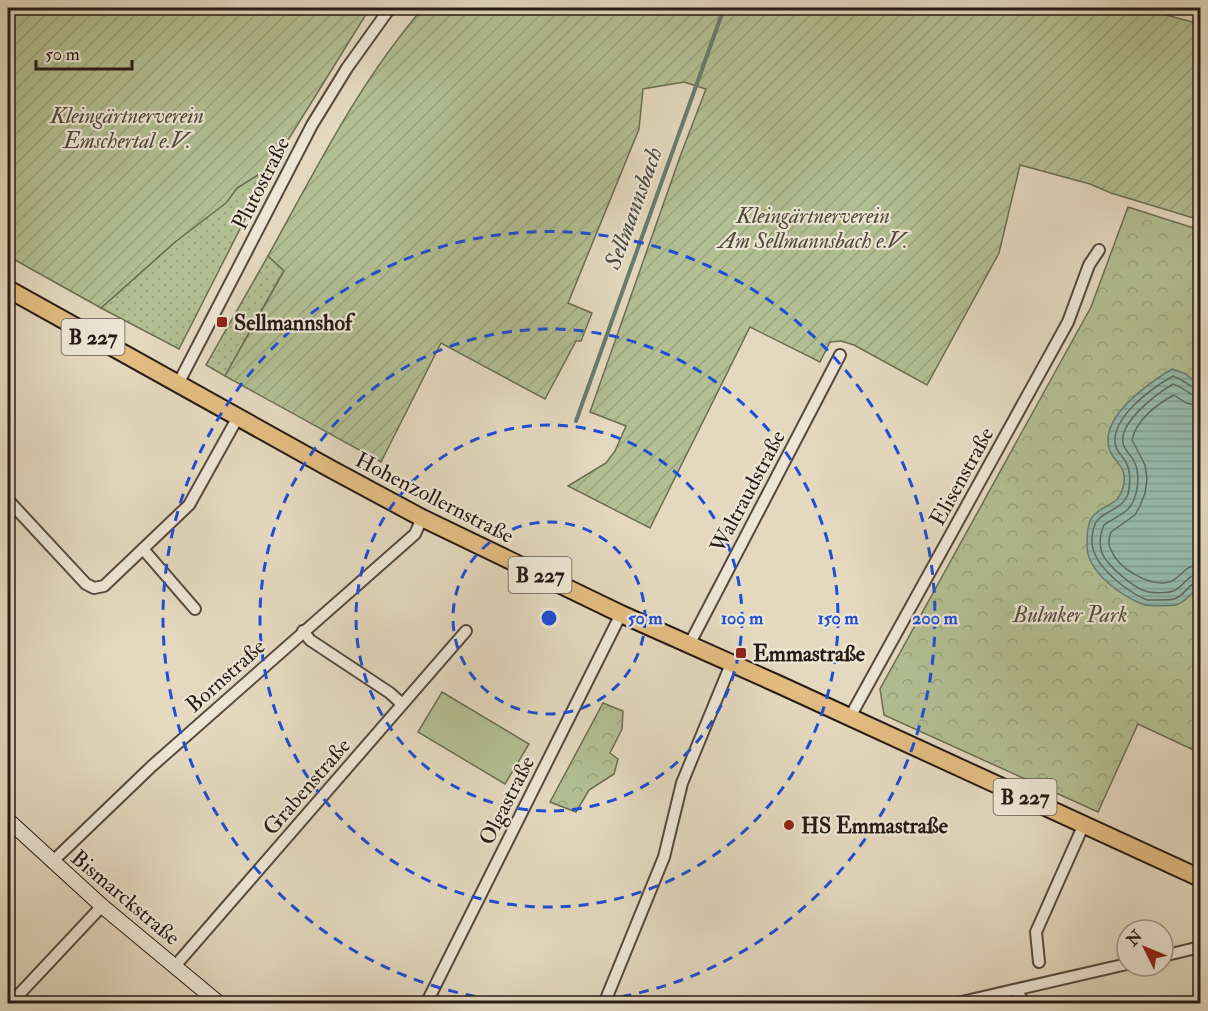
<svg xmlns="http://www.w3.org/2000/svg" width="1208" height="1011" font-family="'IM FELL Double Pica',serif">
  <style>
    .grass { fill: url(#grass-dots); stroke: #6c6d54; stroke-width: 1.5 }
    .forest { fill: url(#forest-crowns); stroke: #6c6d54; stroke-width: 1.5 }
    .garden { fill: url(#garden-furrows); stroke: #6c6d54; stroke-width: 1.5 }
    .pitch { fill: #b2bf93; stroke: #6c6d54; stroke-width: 1.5 }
    .water { fill: url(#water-rules); stroke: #697b71; stroke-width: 1.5 }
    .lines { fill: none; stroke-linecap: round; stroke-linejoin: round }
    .shore { stroke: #5e6b62; stroke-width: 1.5 }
    .stream { stroke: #697b71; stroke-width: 4 }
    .street-casing { stroke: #564a40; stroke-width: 14 }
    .secondary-casing { stroke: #261b16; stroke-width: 16 }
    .primary-casing { stroke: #261b16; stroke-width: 20 }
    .street { stroke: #ede6d5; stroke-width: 10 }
    .secondary { stroke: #ede6d5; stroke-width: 14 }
    .primary { stroke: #e2bc80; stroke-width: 16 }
    .ring { fill: none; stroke: #1d4ed8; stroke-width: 3; stroke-dasharray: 10 8 }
    .poi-dot { fill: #8f2418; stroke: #ede6d5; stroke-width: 2 }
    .labels { text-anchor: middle; stroke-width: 4.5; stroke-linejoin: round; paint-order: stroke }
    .shield { fill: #ede6d5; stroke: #62584f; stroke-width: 1.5 }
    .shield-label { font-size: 21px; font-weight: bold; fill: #261b16 }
    .park-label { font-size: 22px; font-style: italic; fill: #504c3c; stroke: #ede6d5 }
    .street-label { font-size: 22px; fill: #261b16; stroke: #ede6d5 }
    .poi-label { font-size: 22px; font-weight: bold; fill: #261b16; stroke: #ede6d5; text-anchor: start }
    .water-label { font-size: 24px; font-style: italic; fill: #484b43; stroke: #ede6d5 }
    .centre { fill: #1d4ed8; stroke: #ede6d5; stroke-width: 3 }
    .ring-label { font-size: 18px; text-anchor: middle; font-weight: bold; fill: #1d4ed8; stroke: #ede6d5; stroke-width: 4.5; stroke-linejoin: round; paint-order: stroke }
  </style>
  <defs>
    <pattern id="grass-dots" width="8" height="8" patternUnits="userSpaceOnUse" patternTransform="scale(1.5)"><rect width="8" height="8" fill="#b2bf93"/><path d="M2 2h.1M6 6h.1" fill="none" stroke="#99a47e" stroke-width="1.8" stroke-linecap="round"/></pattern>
    <pattern id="forest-crowns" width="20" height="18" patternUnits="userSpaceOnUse" patternTransform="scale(1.5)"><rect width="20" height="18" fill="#b2bf93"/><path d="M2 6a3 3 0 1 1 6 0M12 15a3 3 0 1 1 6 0" fill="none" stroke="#99a47e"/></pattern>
    <pattern id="garden-furrows" width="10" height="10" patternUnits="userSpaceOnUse" patternTransform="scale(1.5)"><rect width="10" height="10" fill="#b2bf93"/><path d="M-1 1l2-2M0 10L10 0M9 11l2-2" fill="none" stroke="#99a47e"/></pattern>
    <pattern id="water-rules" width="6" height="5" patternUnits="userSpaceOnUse" patternTransform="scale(1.5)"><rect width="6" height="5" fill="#96bbad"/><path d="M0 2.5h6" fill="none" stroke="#81a094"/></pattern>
  </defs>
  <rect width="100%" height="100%" fill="#e4d9bf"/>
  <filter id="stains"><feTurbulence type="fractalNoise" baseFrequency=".00333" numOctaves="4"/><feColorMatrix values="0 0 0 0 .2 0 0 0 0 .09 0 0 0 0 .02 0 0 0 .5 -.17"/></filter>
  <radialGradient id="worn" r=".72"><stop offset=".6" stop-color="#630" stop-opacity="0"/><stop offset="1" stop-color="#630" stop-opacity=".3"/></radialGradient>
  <g class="grass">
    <polygon points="272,166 179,349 101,308 175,242 225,203 237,188"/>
    <polygon points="268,256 284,270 225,376 206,365"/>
  </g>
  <g class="forest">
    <polygon points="1128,207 1200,230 1200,753 1138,724 1098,812 884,715 880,689 1091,307"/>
    <polygon points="603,703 623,711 622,729 610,753 618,759 614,774 589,790 576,812 550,802"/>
  </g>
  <g class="garden">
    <polygon points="8,8 370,8 272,166 237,188 226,203 175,242 101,308 8,256"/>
    <path d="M423 8H1140L1200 24V220L1111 193 1090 184 1020 165 999 253 927 385 854 345 841 341 830 342 820 362 750 327 650 528 568 486 606 463 615 451 626 426 590 412 681 154 706 89 684 82 643 89 639 129 568 303 592 313 581 341H576L545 399 441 343 381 462 225 376 284 271 268 256C315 171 359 82 423 8Z"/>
  </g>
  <polygon class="pitch" points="442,692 529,744 505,784 418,732"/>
  <path class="water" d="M1172 369 1186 374 1195 382 1200 384V584C1195 591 1185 602 1176 605 1173 606 1148 606 1145 605 1122 597 1087 572 1087 546 1087 536 1087 522 1094 515 1107 502 1120 506 1124 483 1126 465 1116 465 1110 451 1097 418 1149 383 1172 369Z"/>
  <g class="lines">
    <g class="shore">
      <path d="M1200 389C1190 388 1183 379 1173 376 1152 388 1108 419 1116 447 1117 451 1121 455 1124 459 1131 469 1131 481 1128 494 1122 511 1101 511 1095 524 1084 552 1104 571 1123 586 1130 591 1139 597 1147 600 1150 600 1171 600 1174 599 1185 596 1189 582 1200 581"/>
      <path d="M1200 397C1189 396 1184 387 1173 384 1158 393 1115 424 1124 446 1126 452 1132 456 1134 461 1141 475 1138 500 1127 510 1120 516 1111 520 1104 525 1100 534 1099 544 1102 553 1107 566 1136 590 1149 592 1154 593 1168 593 1173 591 1184 587 1187 574 1200 574"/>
      <path d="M1200 406 1186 403 1174 395C1157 404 1136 420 1132 440L1145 465 1147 479 1145 493 1140 506 1135 515 1111 532C1109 537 1108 544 1111 550 1118 568 1149 587 1169 582 1181 579 1183 565 1200 565"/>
    </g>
    <polyline class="stream" points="576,421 724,8"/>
    <defs>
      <g id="street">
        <polyline points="178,384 312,125 347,68 390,8"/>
        <polyline points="8,500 86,584 94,588 104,586 189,505 238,417"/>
        <polyline points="143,549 195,609"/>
        <polyline points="303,631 310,640 390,693 402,704"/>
        <polyline points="689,645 840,355"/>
        <polyline points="850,717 1068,322 1089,265 1099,250"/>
        <polyline points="52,862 152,766 415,534 422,518"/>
        <polyline points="1163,956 1200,947"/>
        <polyline points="1039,962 1036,932 1084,824"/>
        <polyline points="175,966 466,631"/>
        <polyline points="1017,990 1024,1004"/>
        <polyline points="10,1004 102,906"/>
        <polyline points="426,1004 621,614"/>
        <polyline points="604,1004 664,857 682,783 731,664"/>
        <polyline points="953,1004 1127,964"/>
      </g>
      <polyline id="secondary" points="8,820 102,906 220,1004"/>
      <polyline id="primary" points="8,289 331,469 422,518 621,614 780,685 1200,878"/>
    </defs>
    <use href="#street" class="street-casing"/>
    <use href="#secondary" class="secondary-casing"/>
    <use href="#primary" class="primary-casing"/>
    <use href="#street" class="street"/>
    <use href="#secondary" class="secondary"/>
    <use href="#primary" class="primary"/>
  </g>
  <g class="ring">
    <circle cx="549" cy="618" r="96"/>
    <circle cx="549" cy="618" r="193"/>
    <circle cx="549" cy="618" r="289"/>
    <path d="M529 1003A386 386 0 1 1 569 1003"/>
  </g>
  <g class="poi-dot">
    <rect x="216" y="316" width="12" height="12" rx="3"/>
    <rect x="735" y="647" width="12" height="12" rx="3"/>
    <circle cx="789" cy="825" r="6"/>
  </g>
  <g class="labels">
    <g class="shield">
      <rect x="61.5" y="319" width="63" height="36" rx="4.5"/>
      <rect x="508.5" y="557" width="63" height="36" rx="4.5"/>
      <rect x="993.5" y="779" width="63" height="36" rx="4.5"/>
    </g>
    <g class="shield-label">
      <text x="93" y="344">B 227</text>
      <text x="540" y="582">B 227</text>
      <text x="1025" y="804">B 227</text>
    </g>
    <g class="park-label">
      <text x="127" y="123">Kleingärtnerverein<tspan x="127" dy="25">Emschertal e.V.</tspan></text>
      <text x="813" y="223">Kleingärtnerverein<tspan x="813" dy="25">Am Sellmannsbach e.V.</tspan></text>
      <text x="1070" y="622">Bulmker Park</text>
    </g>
    <g class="street-label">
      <text transform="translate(260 183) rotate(-63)" y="8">Plutostraße</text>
      <text transform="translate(961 476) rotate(-61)" y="8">Elisenstraße</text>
      <text transform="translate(747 491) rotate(-62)" y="8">Waltraudstraße</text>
      <text transform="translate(435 497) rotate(27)" y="8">Hohenzollernstraße</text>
      <text transform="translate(225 675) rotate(-42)" y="8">Bornstraße</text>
      <text transform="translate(306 786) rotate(-49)" y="8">Grabenstraße</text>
      <text transform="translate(506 800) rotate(-63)" y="8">Olgastraße</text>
      <text transform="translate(126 897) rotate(40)" y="8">Bismarckstraße</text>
    </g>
    <g class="poi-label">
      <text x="234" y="330">Sellmannshof</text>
      <text x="753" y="661">Emmastraße</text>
      <text x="801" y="833">HS Emmastraße</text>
    </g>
    <g class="water-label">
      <text transform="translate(633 208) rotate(-70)" y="8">Sellmannsbach</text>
    </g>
  </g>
  <circle cx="549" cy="618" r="9" class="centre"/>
  <g class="ring-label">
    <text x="645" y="624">50 m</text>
    <text x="742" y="624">100 m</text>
    <text x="838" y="624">150 m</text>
    <text x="935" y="624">200 m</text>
  </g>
  <rect width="1208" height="1011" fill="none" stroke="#e4d9bf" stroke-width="30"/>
  <rect x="9" y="9" width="1190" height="993" fill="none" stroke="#261b16" stroke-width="3"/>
  <rect x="15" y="15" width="1178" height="981" fill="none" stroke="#261b16" stroke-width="1.5"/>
  <g transform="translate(1145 948) rotate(313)"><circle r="28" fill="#ede6d5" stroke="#9d9589" stroke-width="1.5"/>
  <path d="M0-4.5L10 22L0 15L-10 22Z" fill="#8f2418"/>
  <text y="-9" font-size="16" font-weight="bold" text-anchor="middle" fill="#261b16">N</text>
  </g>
  <path d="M36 60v9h96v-9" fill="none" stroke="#261b16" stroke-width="3"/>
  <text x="45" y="60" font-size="18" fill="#261b16" stroke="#ede6d5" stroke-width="4.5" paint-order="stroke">50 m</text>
  <rect width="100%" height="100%" filter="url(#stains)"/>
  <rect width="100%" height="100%" fill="url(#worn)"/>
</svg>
